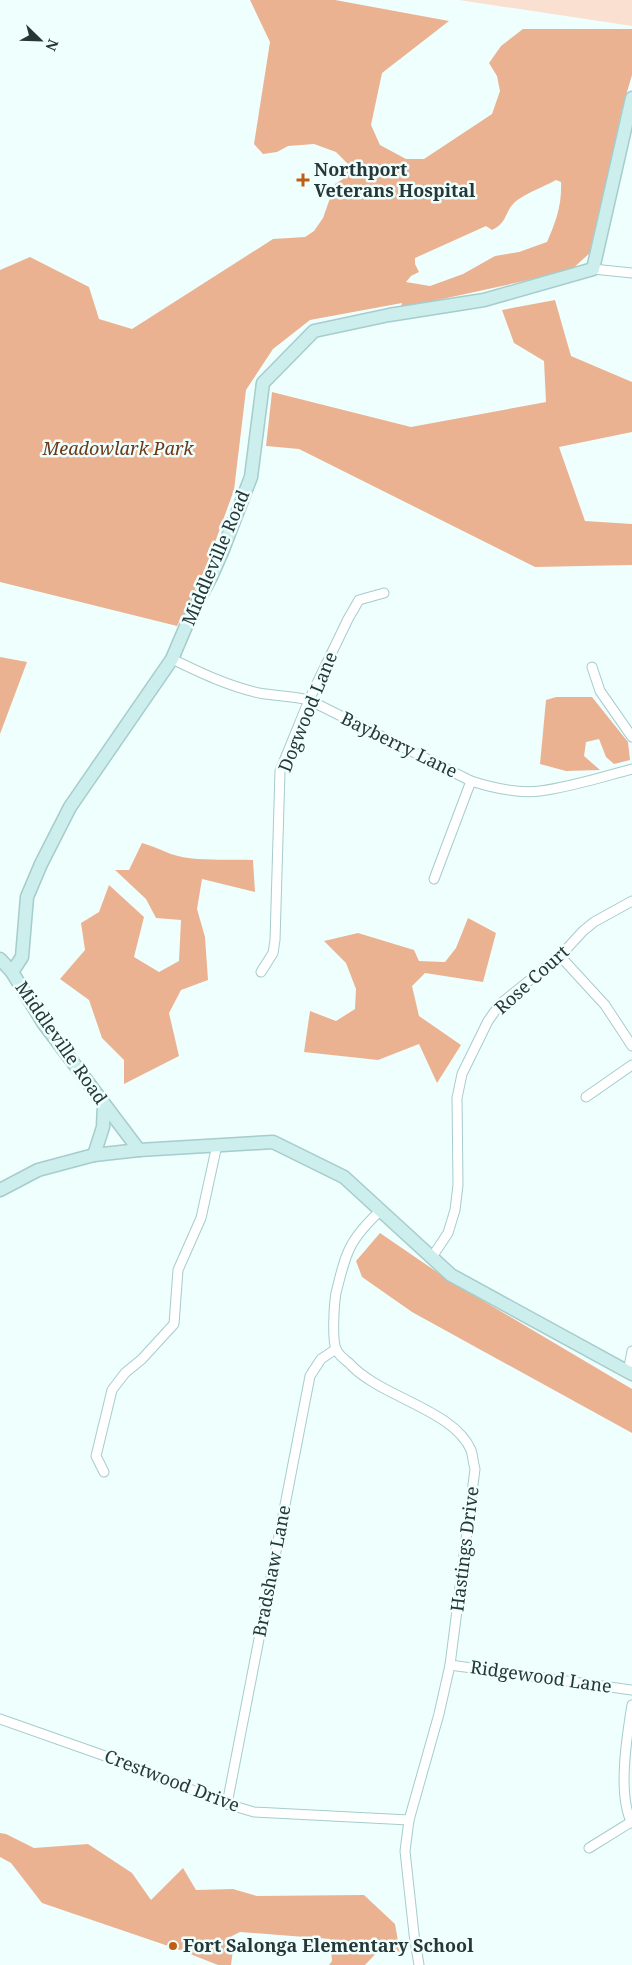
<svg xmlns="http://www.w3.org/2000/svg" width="632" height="1965" font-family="'Noto Serif',serif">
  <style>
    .green { fill: #fae0d1 }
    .forest { fill: #ebb292; fill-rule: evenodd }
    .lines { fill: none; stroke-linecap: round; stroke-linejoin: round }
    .street-casing { stroke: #a6cccc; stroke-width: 11 }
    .secondary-casing { stroke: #a6cccc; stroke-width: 15 }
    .street { stroke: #fff; stroke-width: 9 }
    .secondary { stroke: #cceeed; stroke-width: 12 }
    .poi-dot { fill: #bd5e16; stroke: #effffe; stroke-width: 2 }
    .labels { text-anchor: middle; stroke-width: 5; stroke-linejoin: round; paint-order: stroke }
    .poi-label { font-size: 18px; font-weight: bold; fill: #273737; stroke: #effffe; text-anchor: start }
    .park-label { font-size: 18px; font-style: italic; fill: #6c3815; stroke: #effffe }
    .street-label { font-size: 18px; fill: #273737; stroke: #effffe }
  </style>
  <rect width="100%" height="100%" fill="#effffe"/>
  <polygon class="green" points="459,0 632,0 632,26"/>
  <g class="forest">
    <path d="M250 0H335L449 21 382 73 371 125 380 145 406 159H424L492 114 500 91 497 76 489 63 501 46 523 29H632V75L622 109 591 252 570 271 401 308 402 303 310 320 273 349 246 390 234 490 206 567 177 626 0 582V270L30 257 89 287 99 319 132 329 273 239 305 237 314 231 323 218 335 184 343 179 350 166 336 152 314 144 288 146 277 152 263 154 254 144 270 42ZM556 180 561 182C562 205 556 221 547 242L519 252 495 256 463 274 430 286 406 282 411 276 419 272 415 264V258L486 226 492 230C508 222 504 213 514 203 520 196 547 185 556 180Z"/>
    <polygon points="555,300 571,356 632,382 632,432 559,447 585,521 632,524 632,565 535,567 299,449 266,446 272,392 411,427 546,402 544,361 514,343 502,310"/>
    <polygon points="0,657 27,662 0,734"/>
    <polygon points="556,697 592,697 628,742 630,760 614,764 606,757 599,739 586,742 584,756 600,770 566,771 540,764 546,700"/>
    <path d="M142 843C153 846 161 850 171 854 194 862 229 859 253 860L255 892 202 879 197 909 205 937 208 980 181 990 169 1013 179 1056 124 1084V1060L102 1038 89 1000 60 979 85 950 81 923 99 912 109 885 144 917 134 957 159 972 179 961 181 920 156 918 146 899 115 870H129Z"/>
    <polygon points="468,918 496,933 483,982 425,973 412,986 419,1016 461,1045 437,1083 419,1044 378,1060 304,1052 310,1011 336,1021 355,1009 356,989 346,963 324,941 358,933 414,950 419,961 445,962 456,948"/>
    <polygon points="380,1233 453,1283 632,1389 632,1433 412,1312 362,1277 356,1261"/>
    <polygon points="0,1833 6,1834 34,1848 88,1844 132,1873 151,1900 183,1868 196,1890 233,1889 257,1896 364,1895 395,1924 400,1952 382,1947 365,1965 329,1965 332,1961 330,1939 240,1932 232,1936 233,1950 231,1965 218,1965 180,1950 42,1903 11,1863 0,1857"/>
  </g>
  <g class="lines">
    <defs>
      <g id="street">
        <polyline points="593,269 632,273"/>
        <path d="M172 659C201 673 228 686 259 693 276 696 292 696 309 700L471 781C493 788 517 794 540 791 571 787 602 777 632 769"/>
        <polyline points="592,667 600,691 632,737"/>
        <polyline points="434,879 471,781"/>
        <polyline points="560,956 605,1005 632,1046"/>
        <polyline points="261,972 273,953 275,940 280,771 309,700 348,619 359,600 384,593"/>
        <polyline points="586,1097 632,1065"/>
        <path d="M380 1211C349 1240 346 1252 336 1293 334 1304 332 1340 336 1349 338 1354 345 1360 349 1363 379 1397 453 1409 471 1450 473 1456 473 1463 475 1469L450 1665 439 1714 409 1820 405 1851 414 1934 419 1965"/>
        <polyline points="432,1257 448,1233 455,1210 458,1185 457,1098 462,1074 488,1021 500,1004 560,956 583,931 594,922 632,901"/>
        <polyline points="628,1372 632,1351"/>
        <polyline points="104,1472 96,1456 112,1390 125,1373 142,1359 174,1324 178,1270 201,1218 217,1145"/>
        <polyline points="450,1665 632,1690"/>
        <path d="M632 1705C627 1735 617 1796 632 1823"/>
        <polyline points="0,1719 122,1762 227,1804 254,1812 409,1820"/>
        <polyline points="227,1804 310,1376 321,1359 336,1349"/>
        <polyline points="589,1848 631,1822"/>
      </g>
      <g id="secondary">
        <polyline points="0,959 12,972"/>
        <polyline points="139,1150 44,1024 12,972 22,957 27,897 41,864 70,807 172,659 192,612 211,577 222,552 251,477 263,383 314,331 389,315 484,300 593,269 632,98"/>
        <polyline points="94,1155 103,1127 104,1105"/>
        <polyline points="0,1190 38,1170 94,1155 139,1150 273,1142 344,1177 451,1275 632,1374"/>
      </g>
    </defs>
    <use href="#street" class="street-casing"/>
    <use href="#secondary" class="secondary-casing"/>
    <use href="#street" class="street"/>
    <use href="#secondary" class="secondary"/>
  </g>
  <g class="poi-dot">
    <path d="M300.5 172.5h5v5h5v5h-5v5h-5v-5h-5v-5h5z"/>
    <circle cx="173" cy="1946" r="5"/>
  </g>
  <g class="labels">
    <g class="poi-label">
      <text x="314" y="176">Northport<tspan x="314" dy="21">Veterans Hospital</tspan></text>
      <text x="183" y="1952">Fort Salonga Elementary School</text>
    </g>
    <g class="park-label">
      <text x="118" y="455">Meadowlark Park</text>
    </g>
    <g class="street-label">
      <text transform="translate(216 558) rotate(-67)" y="6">Middleville Road</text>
      <text transform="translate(308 712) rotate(-68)" y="6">Dogwood Lane</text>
      <text transform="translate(399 745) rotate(26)" y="6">Bayberry Lane</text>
      <text transform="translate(532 980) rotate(-42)" y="6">Rose Court</text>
      <text transform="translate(61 1043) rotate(55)" y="6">Middleville Road</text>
      <text transform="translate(465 1549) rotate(-83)" y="6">Hastings Drive</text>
      <text transform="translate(272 1571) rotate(-79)" y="6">Bradshaw Lane</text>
      <text transform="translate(541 1677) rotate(8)" y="6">Ridgewood Lane</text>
      <text transform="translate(172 1781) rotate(21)" y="6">Crestwood Drive</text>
    </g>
  </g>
  <g transform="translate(40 40) rotate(113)" stroke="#effffe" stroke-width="4" paint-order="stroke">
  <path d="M0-4L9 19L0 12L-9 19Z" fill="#273737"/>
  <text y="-8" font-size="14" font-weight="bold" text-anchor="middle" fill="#273737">N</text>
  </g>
</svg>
